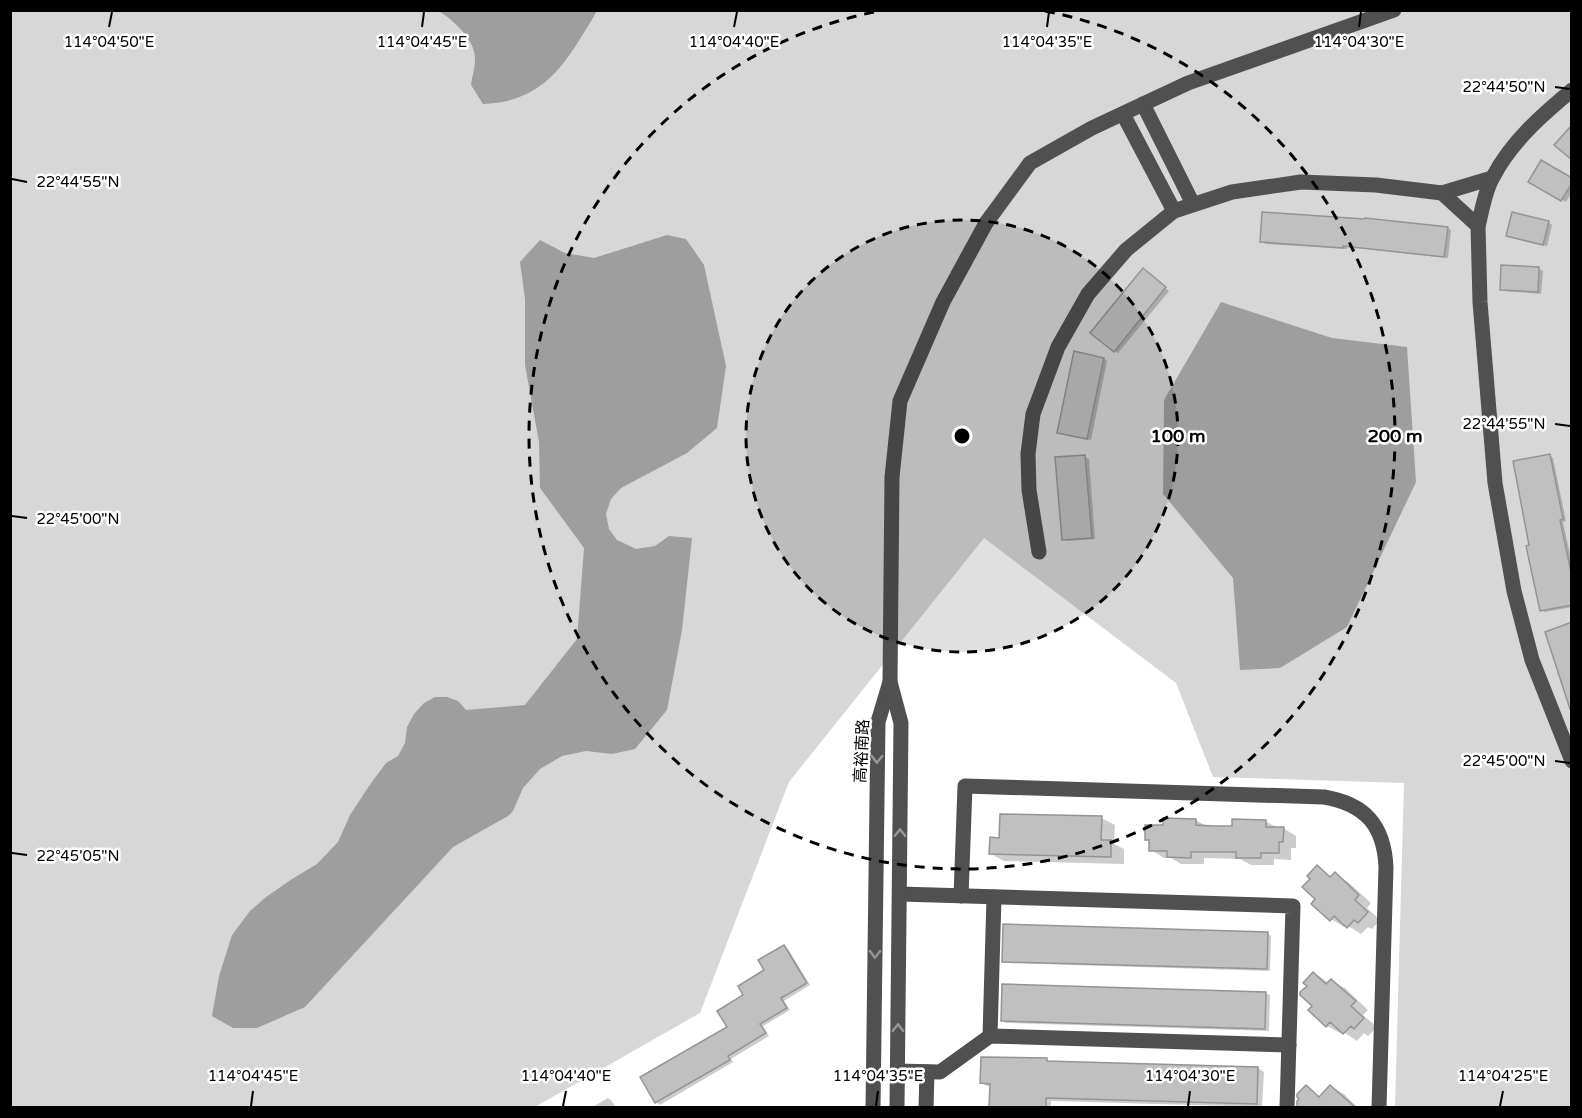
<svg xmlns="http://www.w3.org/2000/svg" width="1582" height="1118" font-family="'Varela Round','Noto Sans SC',sans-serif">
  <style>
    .green { fill: #d7d7d7 }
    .water { fill: #9e9e9e }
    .shadow { fill: #0003 }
    .building { fill: #c0c0c0; stroke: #949494; stroke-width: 1.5 }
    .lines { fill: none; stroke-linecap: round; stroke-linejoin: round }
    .minor { stroke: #505050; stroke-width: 15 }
    .oneway { stroke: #969696 }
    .ticks { fill: none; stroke: #000; stroke-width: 2 }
    .ring { fill: none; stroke: #000; stroke-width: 3; stroke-dasharray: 10 8 }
    .labels { text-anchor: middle; stroke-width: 5; stroke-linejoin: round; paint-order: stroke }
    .street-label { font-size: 16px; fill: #000; stroke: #fff }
    .ticks-label { font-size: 15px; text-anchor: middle; fill: #000; stroke: #fff; stroke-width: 5; stroke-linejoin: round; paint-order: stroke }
    .centre { fill: #000; stroke: #fff; stroke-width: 3 }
    .ring-label { font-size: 18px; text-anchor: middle; font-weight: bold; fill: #000; stroke: #fff; stroke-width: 5; stroke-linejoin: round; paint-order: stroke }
  </style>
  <rect width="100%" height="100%" fill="#fff"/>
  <polygon class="green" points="10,11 1571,11 1571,1107 1395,1107 1404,783 1213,777 1176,683 984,538 789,782 700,1013 535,1107 14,1107 10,1105"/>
  <g class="water">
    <path d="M439 11H597C568 59 547 102 483 104L471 85C472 77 475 68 475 60 476 40 454 21 439 11Z"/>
    <polygon points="667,235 686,239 704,265 726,366 717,428 687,453 621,488 611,499 606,514 609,529 617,540 636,549 655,546 669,536 692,538 682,630 667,710 635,749 612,754 586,751 562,756 540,769 523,788 513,811 508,816 453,847 305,1007 257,1028 233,1028 212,1016 219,976 232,935 250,911 266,897 292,879 317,864 338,842 350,815 369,786 386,763 398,756 405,743 407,727 414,714 424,703 435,697 447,697 458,701 466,710 525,705 577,639 584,548 540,488 539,442 525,365 525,299 520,262 540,240 565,253 594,258"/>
    <polygon points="1221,302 1332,338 1407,347 1416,482 1347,627 1280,668 1240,670 1233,578 1163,494 1164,400"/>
  </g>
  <g class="shadow">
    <polygon points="1572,180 1572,192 1566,202 1530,181"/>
    <polygon points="1548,222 1552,225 1547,246 1508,236"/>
    <polygon points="1447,228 1451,230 1448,258 1347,247 1347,249 1266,244 1262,242"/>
    <polygon points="1539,269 1543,271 1541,294 1505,291 1501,289"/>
    <polygon points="1147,272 1169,291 1118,353 1114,351"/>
    <polygon points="1104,359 1107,361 1091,440 1063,434"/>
    <polygon points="1549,456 1553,458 1566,521 1563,522 1572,563 1572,607 1545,612 1541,610"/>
    <polygon points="1085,457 1089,459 1095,539 1067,541 1063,539"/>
    <polygon points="1101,818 1115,825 1114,844 1124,849 1124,864 1004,861 991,854"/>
    <polygon points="1196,820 1208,827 1233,828 1265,821 1278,828 1283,828 1296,836 1296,848 1291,848 1291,860 1274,859 1274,865 1251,865 1240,859 1204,858 1204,864 1181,864 1171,858 1164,858 1151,850 1151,842 1146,839 1164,827"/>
    <polygon points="1317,867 1332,877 1335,874 1348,882 1371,903 1367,908 1380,920 1372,929 1368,927 1361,934 1346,925 1344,927 1331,919 1317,899 1312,879"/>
    <polygon points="1267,933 1271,936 1270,971 1007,963 1003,961"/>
    <polygon points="785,946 788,949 810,985 784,1001 790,1010 763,1026 769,1036 731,1059 733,1062 660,1105 656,1102 729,1028 745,996"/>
    <polygon points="1314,973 1329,983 1331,981 1345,988 1368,1010 1363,1015 1377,1027 1368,1036 1364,1033 1357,1041 1342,1031 1340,1033 1327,1026 1314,1006 1309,985"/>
    <polygon points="1266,993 1270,995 1269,1031 1006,1023 1002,1020"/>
    <polygon points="1046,1060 1051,1062 1258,1068 1264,1072 1262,1107 1051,1101 1051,1108 991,1108 991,1086 987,1086 982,1083"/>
    <polygon points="1306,1087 1321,1097 1330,1087 1344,1094 1358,1108 1302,1108 1298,1105"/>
    <polygon points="608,1098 611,1100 616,1108 591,1108"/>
  </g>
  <g class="building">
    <polygon points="1572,125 1572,160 1554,145"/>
    <polygon points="1541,160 1572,178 1572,183 1561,201 1528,182"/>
    <polygon points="1262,212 1364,219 1365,218 1448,227 1444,257 1343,246 1343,248 1260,242"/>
    <polygon points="1512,212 1549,221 1543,245 1506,236"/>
    <polygon points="1501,265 1539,267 1538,292 1500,290"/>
    <polygon points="1143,268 1166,287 1114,352 1090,333"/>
    <polygon points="1074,351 1104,358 1087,439 1057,433"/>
    <polygon points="1550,454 1563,519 1560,520 1572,577 1572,605 1540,611 1526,546 1529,545 1513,461"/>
    <polygon points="1085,455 1092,538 1062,540 1055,457"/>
    <polygon points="1572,622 1572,708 1570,709 1545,632"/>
    <polygon points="1000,814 1102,816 1101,840 1111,840 1111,857 989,854 990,837 999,838"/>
    <polygon points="1163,818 1196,819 1196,825 1214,826 1232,826 1232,819 1266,820 1266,827 1284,827 1283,842 1279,842 1279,853 1261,853 1261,858 1236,858 1236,852 1191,852 1191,858 1167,857 1167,851 1149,851 1149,840 1145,840 1145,825 1163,825"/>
    <polygon points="1317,865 1330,877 1335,872 1359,895 1355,900 1368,912 1358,923 1354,920 1347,928 1334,916 1330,921 1311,904 1315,899 1302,887 1310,879 1307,876"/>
    <polygon points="1003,924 1268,932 1267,969 1002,962"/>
    <polygon points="784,945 807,983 781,998 787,1008 760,1024 766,1033 728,1056 730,1060 655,1103 640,1077 727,1027 717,1011 743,995 738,986 764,970 758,960"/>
    <polygon points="1313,972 1326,984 1331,979 1356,1001 1351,1006 1364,1018 1354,1029 1351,1026 1343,1034 1330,1022 1326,1027 1308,1010 1312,1006 1300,995 1300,992 1307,986 1303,983"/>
    <polygon points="1002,984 1266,992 1265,1029 1001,1021"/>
    <polygon points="981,1057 1047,1058 1047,1061 1258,1067 1257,1104 1046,1098 1046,1107 989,1107 990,1084 980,1083"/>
    <polygon points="1306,1085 1319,1097 1330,1085 1355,1107 1297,1107 1297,1101 1299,1099 1297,1097 1297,1094"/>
  </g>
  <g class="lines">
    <g class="minor">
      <polyline points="1143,104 1193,204"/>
      <polyline points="1123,114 1174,211"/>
      <polyline points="1442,193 1492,178"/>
      <path d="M1478 226C1482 211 1485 190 1493 177 1511 142 1542 115 1572 90"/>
      <polyline points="1039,552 1029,490 1028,454 1033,414 1058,347 1088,294 1126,250 1174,211 1232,192 1301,182 1376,185 1442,193 1478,226 1480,302 1495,483 1504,534 1514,591 1532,660 1572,761"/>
      <polyline points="900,894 1293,906 1287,1108"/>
      <path d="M961 896 965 786 1324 797C1365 804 1384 825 1386 867L1379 1108"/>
      <polyline points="990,1036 994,897"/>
      <polyline points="897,1071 940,1072 990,1036 1289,1045"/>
      <polyline points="873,1108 878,722 890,682"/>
      <polyline points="897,1108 901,723 890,682 892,477 900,401 943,302 986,223 1030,163 1092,128 1188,83 1394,10"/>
      <polyline points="926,1108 927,1072"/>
    </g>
  </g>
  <defs><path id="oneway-chevron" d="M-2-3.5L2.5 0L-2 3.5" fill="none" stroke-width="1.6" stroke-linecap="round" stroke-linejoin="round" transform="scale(1.5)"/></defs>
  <g class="oneway">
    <use href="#oneway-chevron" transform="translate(877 759) rotate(91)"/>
    <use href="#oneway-chevron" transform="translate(900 833) rotate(-89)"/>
    <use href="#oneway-chevron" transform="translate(875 954) rotate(91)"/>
    <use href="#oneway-chevron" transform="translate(898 1028) rotate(-89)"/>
  </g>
  <path class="ticks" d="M109 27 112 12M422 27 424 12M734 27 737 12M1047 27 1049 12M1359 27 1361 12M1555 87 1570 89M12 179 27 182M1555 424 1570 426M12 516 27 518M1555 761 1570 763M12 853 27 855M251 1106 253 1091M563 1106 566 1091M876 1106 878 1091M1188 1106 1190 1091M1500 1106 1503 1091"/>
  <circle cx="962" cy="436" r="216" fill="#000" fill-opacity=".12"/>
  <g class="ring">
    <circle cx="962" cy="436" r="216"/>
    <path d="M1045 11A433 433 0 1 1 879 11"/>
  </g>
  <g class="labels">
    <g class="street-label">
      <text transform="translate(861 751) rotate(-87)" y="6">高裕南路</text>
    </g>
  </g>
  <g class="ticks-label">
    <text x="109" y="47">114°04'50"E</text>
    <text x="422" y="47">114°04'45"E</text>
    <text x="734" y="47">114°04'40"E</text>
    <text x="1047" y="47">114°04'35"E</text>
    <text x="1359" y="47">114°04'30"E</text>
    <text x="1504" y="92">22°44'50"N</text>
    <text x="78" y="187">22°44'55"N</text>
    <text x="1504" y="429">22°44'55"N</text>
    <text x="78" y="524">22°45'00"N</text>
    <text x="1504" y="766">22°45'00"N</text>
    <text x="78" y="861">22°45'05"N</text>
    <text x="253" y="1081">114°04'45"E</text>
    <text x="566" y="1081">114°04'40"E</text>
    <text x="878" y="1081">114°04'35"E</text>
    <text x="1190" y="1081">114°04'30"E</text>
    <text x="1503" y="1081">114°04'25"E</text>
  </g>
  <circle cx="962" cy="436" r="9" class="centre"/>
  <g class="ring-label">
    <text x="1178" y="442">100 m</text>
    <text x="1395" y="442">200 m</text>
  </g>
  <rect width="1582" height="1118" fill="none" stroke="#000000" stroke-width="24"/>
</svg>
